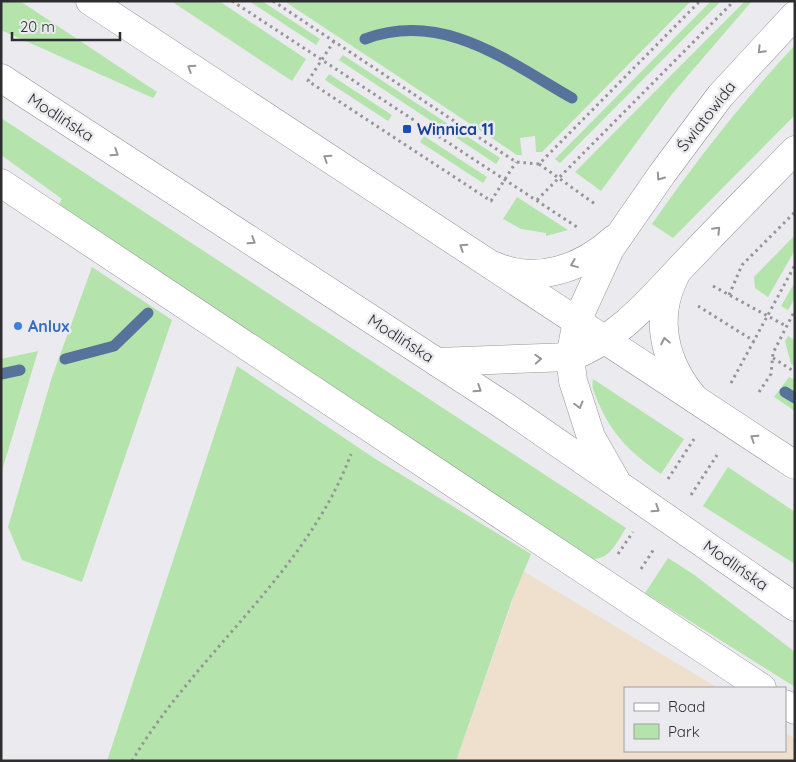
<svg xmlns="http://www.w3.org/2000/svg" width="796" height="762" font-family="Quicksand,sans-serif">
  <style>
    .industrial { fill: #efdfcd }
    .green { fill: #b4e3ac }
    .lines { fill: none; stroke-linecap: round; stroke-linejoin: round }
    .stream { stroke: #57739c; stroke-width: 11 }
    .minor-casing { stroke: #969599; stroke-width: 29 }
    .major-casing { stroke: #969599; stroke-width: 29 }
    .path { stroke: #959598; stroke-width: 3; stroke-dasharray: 2.5 4; stroke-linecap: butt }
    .minor { stroke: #fff; stroke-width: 28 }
    .major { stroke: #fff; stroke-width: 28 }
    .oneway { stroke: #969698 }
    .transit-dot { fill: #1a4fb4; stroke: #ebebef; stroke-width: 2 }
    .shop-dot { fill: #3f7fe0; stroke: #ebebef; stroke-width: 2 }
    .labels { text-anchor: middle; stroke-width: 5; stroke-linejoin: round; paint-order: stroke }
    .street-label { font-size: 16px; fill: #2e2e30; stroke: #ebebef }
    .transit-label { font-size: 16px; font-weight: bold; fill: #164399; stroke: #ebebef; text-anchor: start }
    .shop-label { font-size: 16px; font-weight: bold; fill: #366cbe; stroke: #ebebef; text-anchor: start }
  </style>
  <rect width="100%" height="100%" fill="#ebebef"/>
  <polygon class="industrial" points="523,571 718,688 625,688 625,751 785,751 785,732 795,739 795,761 456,761"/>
  <g class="green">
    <polygon points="1,1 20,1 157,92 153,98 1,30"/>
    <polygon points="171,1 219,1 306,59 292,81"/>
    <polygon points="249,1 262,1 320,39 316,45"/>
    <polygon points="284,1 691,1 542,152 536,152 535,136 520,138 522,155 517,155"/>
    <polygon points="711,1 721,1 560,163 555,159"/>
    <polygon points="745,1 752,1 672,94 601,191 575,172"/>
    <path d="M795 45V115L673 238 652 224C695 162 743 101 795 45Z"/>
    <polygon points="343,55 500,158 496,164 339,60"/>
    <polygon points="329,74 392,115 388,121 325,80"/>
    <path d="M1 118 626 528C617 542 610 559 593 559L57 208 62 199 1 155Z"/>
    <polygon points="424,136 487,177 483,183 420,142"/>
    <polygon points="517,197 568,230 546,236 546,233 521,229 503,219"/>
    <polygon points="795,235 795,250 768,297 755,288 754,277"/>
    <polygon points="92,267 172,320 82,582 22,560 8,527 52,377"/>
    <polygon points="795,282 795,298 788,310 781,306"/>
    <polygon points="788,336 795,340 795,366 791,364 785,341"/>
    <polygon points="38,351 1,474 1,359"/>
    <polygon points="237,366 374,458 531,554 512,600 456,761 107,761"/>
    <polygon points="789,377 795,380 795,411 774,397"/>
    <path d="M593 379 684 439 661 474C632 454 612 435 598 402 595 394 591 387 593 379Z"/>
    <polygon points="728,467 795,512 795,564 703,506"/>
    <polygon points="668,558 693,574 795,652 795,687 645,593"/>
  </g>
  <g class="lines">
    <g class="stream">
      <path d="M365 39C443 10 507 61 572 98"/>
      <polyline points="65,359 114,346 148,313"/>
      <polyline points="1,374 20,370"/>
      <polyline points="785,392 795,398"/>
    </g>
    <defs>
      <g id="minor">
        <polyline points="1,183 762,688"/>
        <path d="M495 266C536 284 581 269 614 239"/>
        <path d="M675 276C653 319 665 364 695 399"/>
        <path d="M437 362 570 357C619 340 654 295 689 259 724 222 760 186 795 150"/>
        <polyline points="616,481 591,437 573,381 570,357 577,321 610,249 662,174 720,96 795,15"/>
        <polyline points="785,704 795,710"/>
      </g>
      <g id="major">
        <polyline points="90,1 795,465"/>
        <polyline points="1,78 506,407 795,607"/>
      </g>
    </defs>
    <use href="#minor" class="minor-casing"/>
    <use href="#major" class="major-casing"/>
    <g class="path">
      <polyline points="232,1 577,227"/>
      <polyline points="273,1 516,162 539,164 700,1"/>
      <polyline points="334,41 308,81 491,201 516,162"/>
      <polyline points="539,164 595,204"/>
      <polyline points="537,200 734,1"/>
      <polyline points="713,286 786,326"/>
      <polyline points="729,295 742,265 795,212"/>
      <polyline points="698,306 754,341"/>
      <polyline points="773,358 795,372"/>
      <polyline points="731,383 795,265"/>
      <polyline points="759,392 771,374 773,353 795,310"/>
      <polyline points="668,479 694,439"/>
      <polyline points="691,495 717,455"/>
      <polyline points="618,554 633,532"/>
      <polyline points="641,569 654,549"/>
      <path d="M132 761C196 653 306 574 351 454"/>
    </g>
    <use href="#minor" class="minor"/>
    <use href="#major" class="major"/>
  </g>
  <defs><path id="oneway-chevron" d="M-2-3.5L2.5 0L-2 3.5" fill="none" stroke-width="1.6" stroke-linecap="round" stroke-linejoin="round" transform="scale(1.25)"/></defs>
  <g class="oneway">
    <use href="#oneway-chevron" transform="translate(761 50) rotate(134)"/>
    <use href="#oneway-chevron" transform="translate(191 68) rotate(-147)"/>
    <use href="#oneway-chevron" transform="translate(115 153) rotate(33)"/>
    <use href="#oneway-chevron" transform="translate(327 158) rotate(-147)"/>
    <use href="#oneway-chevron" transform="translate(660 177) rotate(125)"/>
    <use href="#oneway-chevron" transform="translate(717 230) rotate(-46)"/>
    <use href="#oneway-chevron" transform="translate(252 241) rotate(33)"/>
    <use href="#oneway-chevron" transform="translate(463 247) rotate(-147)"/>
    <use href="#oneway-chevron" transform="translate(574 264) rotate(158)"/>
    <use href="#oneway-chevron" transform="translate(665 341) rotate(-101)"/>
    <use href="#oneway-chevron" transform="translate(538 359) rotate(-3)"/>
    <use href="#oneway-chevron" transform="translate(478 389) rotate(33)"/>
    <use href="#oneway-chevron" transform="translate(579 405) rotate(75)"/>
    <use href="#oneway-chevron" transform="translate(754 438) rotate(-147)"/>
    <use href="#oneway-chevron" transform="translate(656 509) rotate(33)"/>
  </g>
  <rect class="transit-dot" x="402" y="124" width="10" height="10" rx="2.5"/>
  <circle class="shop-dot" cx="18" cy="326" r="5"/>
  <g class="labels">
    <g class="street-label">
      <text transform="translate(706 116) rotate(-52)" y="6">Światowida</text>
      <text transform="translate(61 117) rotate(33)" y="6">Modlińska</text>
      <text transform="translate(401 338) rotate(33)" y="6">Modlińska</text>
      <text transform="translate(736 565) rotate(35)" y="6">Modlińska</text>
    </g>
    <g class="transit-label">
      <text x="417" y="135">Winnica 11</text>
    </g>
    <g class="shop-label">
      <text x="28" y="332">Anlux</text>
    </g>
  </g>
  <rect width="796" height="762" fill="none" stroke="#2e2e30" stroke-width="5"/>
  <rect x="624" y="687" width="162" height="65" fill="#ebebef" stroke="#9f9fa3"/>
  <rect x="634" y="703" width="25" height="8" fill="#ffffff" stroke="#9f9fa3"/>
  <text x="668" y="712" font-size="15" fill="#2e2e30">Road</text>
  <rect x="634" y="724" width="25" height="15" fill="#b4e3ac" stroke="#9f9fa3"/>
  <text x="668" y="737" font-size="15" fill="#2e2e30">Park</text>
  <path d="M12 32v8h108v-8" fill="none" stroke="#2e2e30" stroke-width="2.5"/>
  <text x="20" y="32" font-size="15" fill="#2e2e30" stroke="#ebebef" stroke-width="4" paint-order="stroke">20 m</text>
</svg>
